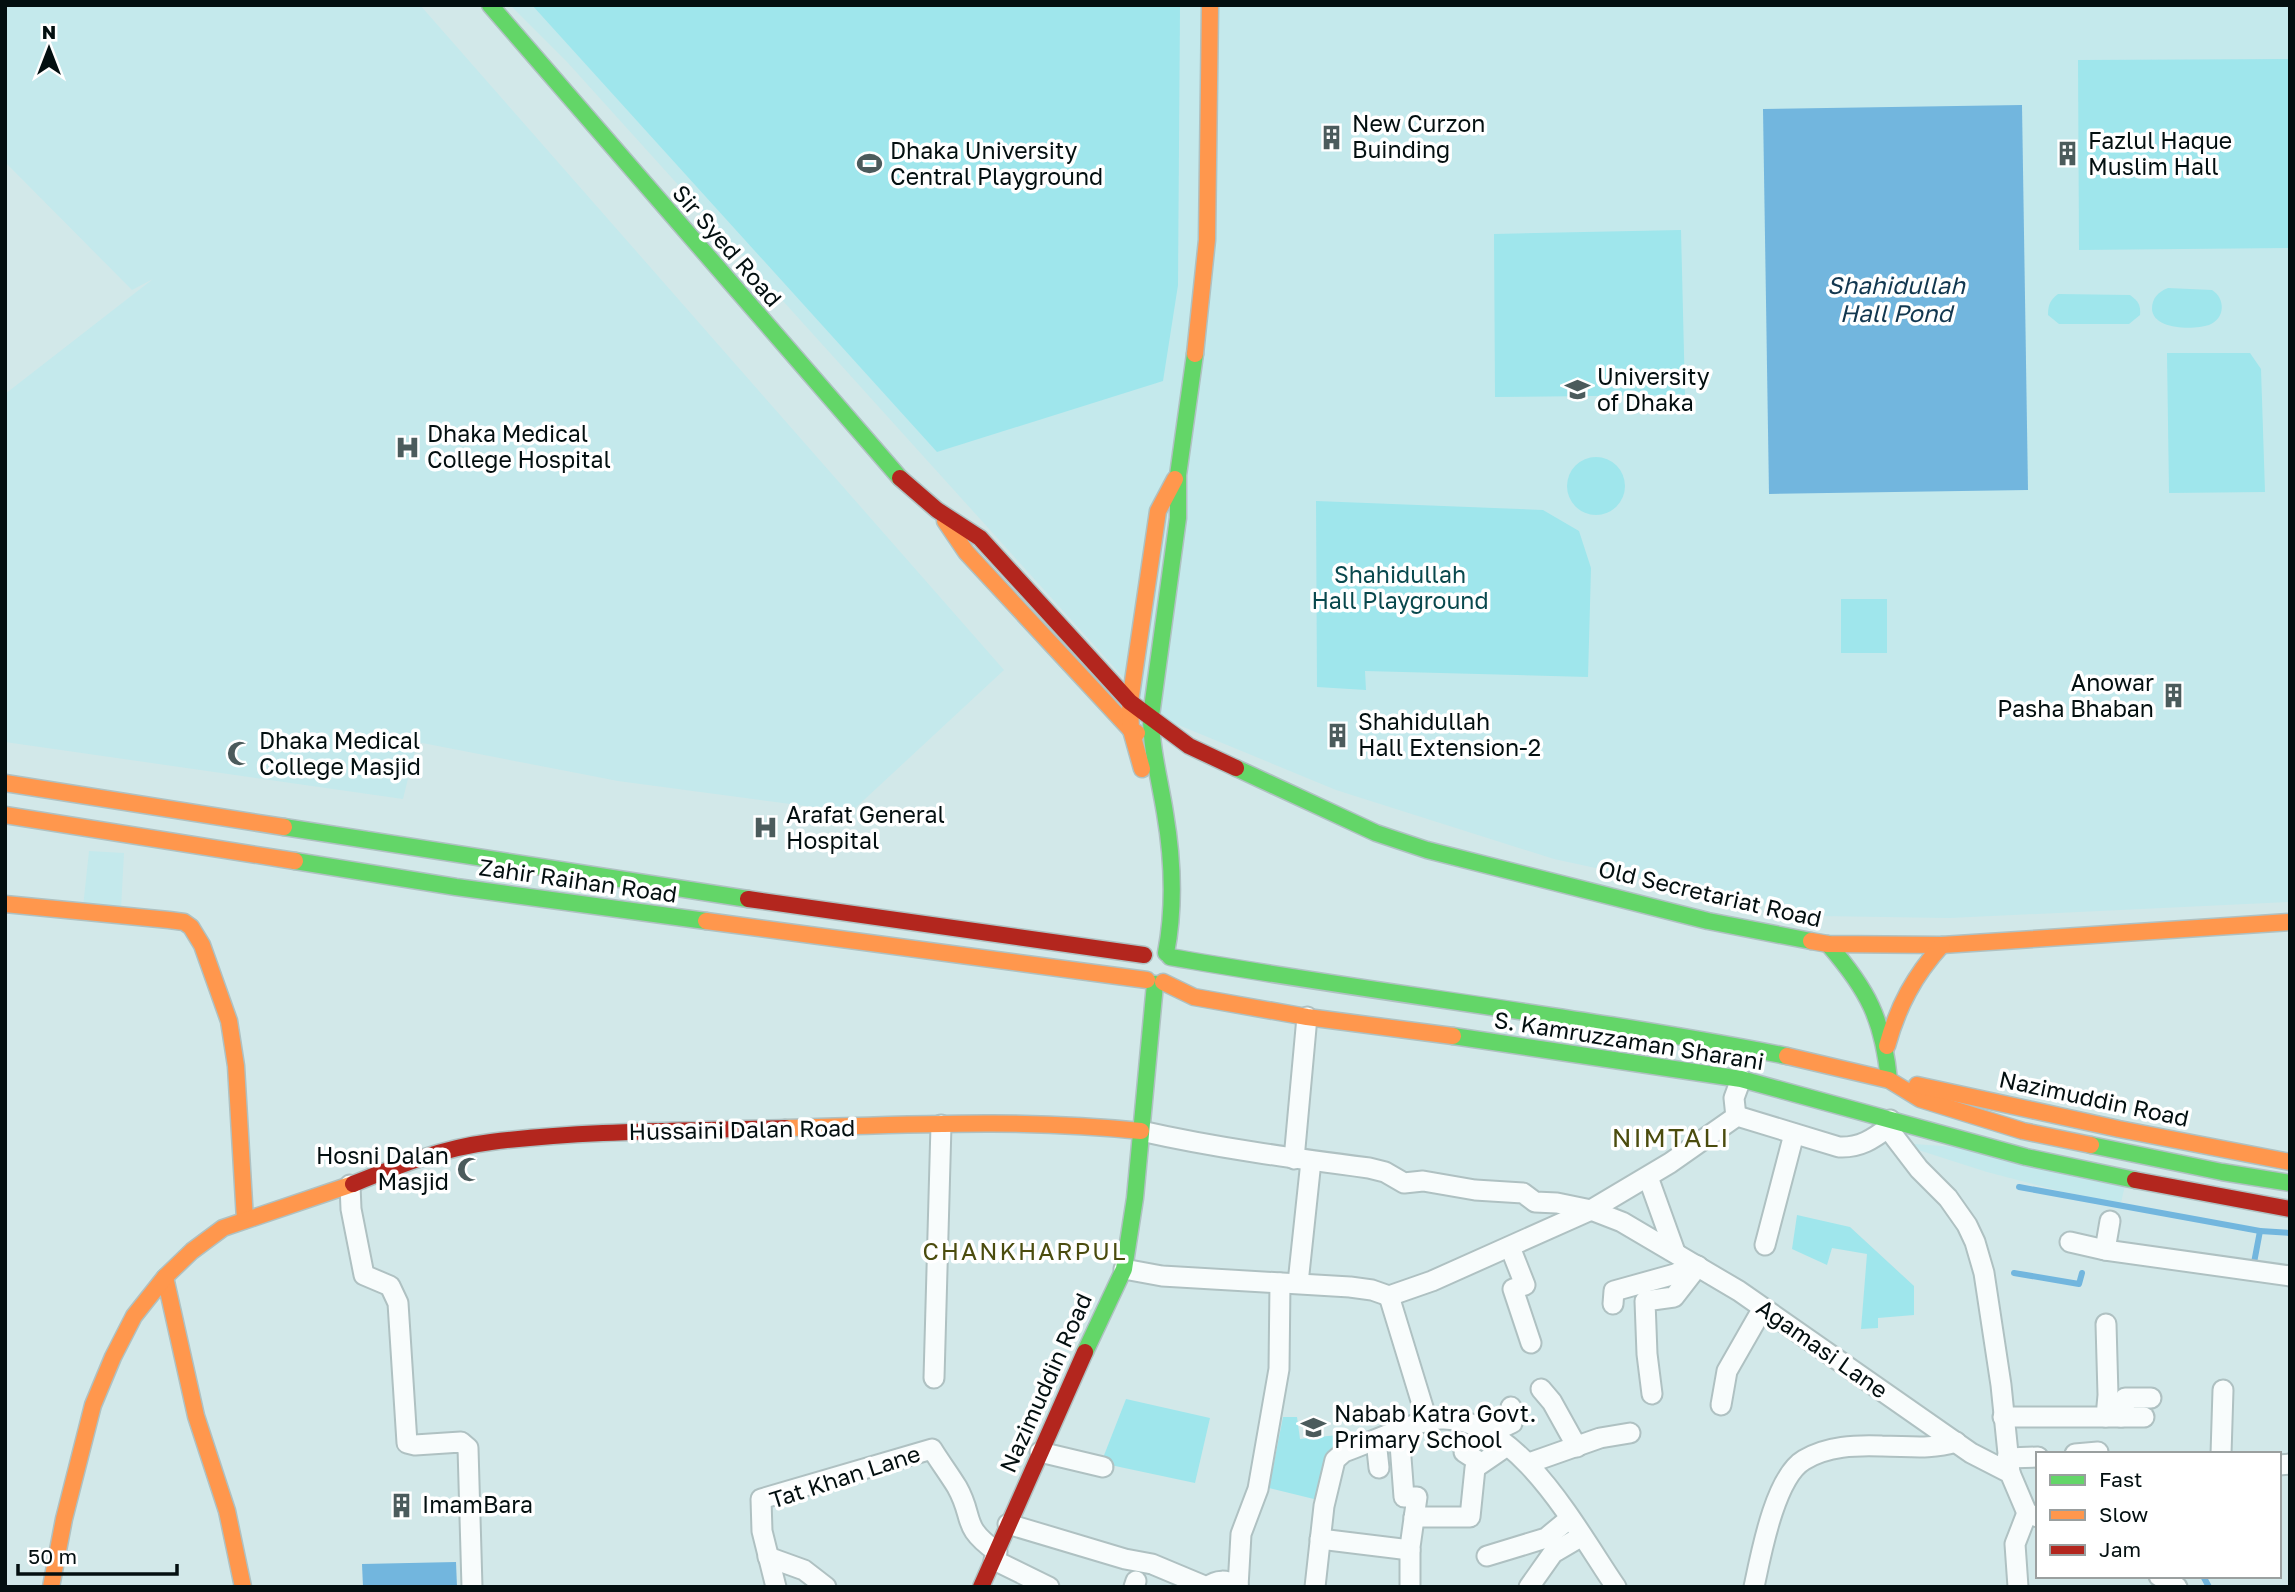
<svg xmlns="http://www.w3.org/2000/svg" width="2295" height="1592" font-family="'Golos Text',sans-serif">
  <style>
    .built { fill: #c4e9ec }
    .green { fill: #9fe6ec }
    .water { fill: #72b6de }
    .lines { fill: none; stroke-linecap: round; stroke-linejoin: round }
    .stream { stroke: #72b6de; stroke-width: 6 }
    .street-casing { stroke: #afc1c2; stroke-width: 23 }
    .fast-casing { stroke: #afc1c2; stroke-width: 19 }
    .slow-casing { stroke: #afc1c2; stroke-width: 19 }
    .jam-casing { stroke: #afc1c2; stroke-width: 19 }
    .street { stroke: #f8fcfc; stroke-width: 19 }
    .fast { stroke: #63d668; stroke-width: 16 }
    .slow { stroke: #ff974d; stroke-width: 16 }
    .jam { stroke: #b3261e; stroke-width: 16 }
    .labels { text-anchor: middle; stroke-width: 7; stroke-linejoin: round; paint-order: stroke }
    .poi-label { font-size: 23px; fill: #030f10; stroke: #fff; text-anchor: start }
    .street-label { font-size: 23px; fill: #030f10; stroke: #fff }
    .park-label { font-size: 23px; fill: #08484d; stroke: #fff }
    .water-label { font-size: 24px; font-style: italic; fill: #12374f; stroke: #fff }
    .neighbourhood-label { font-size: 24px; letter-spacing: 2px; fill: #4b4c0e; stroke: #fff }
    .quarter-label { font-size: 26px; letter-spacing: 2px; fill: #4b4c0e; stroke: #fff }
  </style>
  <rect width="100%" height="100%" fill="#d2e8e9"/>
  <g class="built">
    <polygon points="5,5 420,5 1004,670 851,812 618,781 417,742 403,799 5,742 5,394 153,279 132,290 5,162"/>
    <polygon points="510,5 2290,5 2290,902 1950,918 1817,916 1554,859 1336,790 1159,717 568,63"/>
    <polygon points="89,851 124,853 121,909 83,907"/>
    <polygon points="1914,1144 1956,1147 2125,1185 2121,1203 2060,1191 1987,1172 1912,1148"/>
  </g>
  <g class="green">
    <polygon points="532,5 1180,5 1178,285 1163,381 937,452"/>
    <polygon points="2288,59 2289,248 2079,250 2078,60"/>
    <polygon points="1681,230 1685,395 1495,397 1494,234"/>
    <path d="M2168 288 2212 290C2225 298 2226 318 2209 325 2194 330 2153 330 2152 309 2152 298 2158 292 2168 288Z"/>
    <path d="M2058 294 2130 295C2138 301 2141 305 2140 315L2129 324H2059L2048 315C2048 305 2050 300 2058 294Z"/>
    <polygon points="2167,353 2250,353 2261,369 2265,492 2169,493"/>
    <circle cx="1596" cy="486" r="29"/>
    <polygon points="1316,501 1543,510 1579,531 1591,568 1588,677 1365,671 1366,690 1317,687"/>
    <rect x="1841" y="599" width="46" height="54"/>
    <polygon points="1797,1215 1850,1227 1914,1286 1914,1315 1878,1318 1878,1328 1861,1329 1867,1254 1832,1248 1827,1265 1792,1249"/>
    <polygon points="1126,1399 1210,1418 1195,1483 1101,1463"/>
    <polygon points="1283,1417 1297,1417 1300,1439 1375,1431 1330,1455 1318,1500 1269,1488"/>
  </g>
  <g class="water">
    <polygon points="2022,105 2028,490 1769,494 1763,109"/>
    <polygon points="456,1562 457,1587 363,1587 362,1564"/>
  </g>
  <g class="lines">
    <g class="stream">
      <polyline points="2019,1187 2260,1231"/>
      <polyline points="2253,1268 2260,1231 2290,1233"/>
      <polyline points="2014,1273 2079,1284 2082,1273"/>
      <polyline points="2203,1576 2209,1587"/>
    </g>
    <defs>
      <g id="street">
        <polyline points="1736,1117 1734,1098 1741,1079"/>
        <polyline points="1890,1120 1889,1127 1893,1135 1919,1169 1948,1198 1967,1225 1975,1242 1984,1273 2001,1385 2010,1473"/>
        <path d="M1141 1131C1216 1148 1292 1158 1369 1168L1385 1172 1404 1183 1423 1181 1475 1190 1523 1193 1535 1202 1557 1203 1591 1210 1622 1222 1739 1291 1971 1453 2010 1473 2027 1513 2038 1517"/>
        <polyline points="1294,1159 1307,1017"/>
        <polyline points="1648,1177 1675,1252"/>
        <polyline points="350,1185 351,1209 364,1275 390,1286 398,1303 407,1443 415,1445 461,1442 468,1448 472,1587"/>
        <polyline points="2070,1242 2105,1250 2290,1276"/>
        <polyline points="1765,1245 1794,1134"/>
        <polyline points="1510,1247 1525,1285 1513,1289 1531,1343"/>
        <polyline points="2105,1250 2110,1221"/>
        <path d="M1124 1269 1162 1276 1350 1287 1372 1290 1389 1296 1432 1281 1591 1210 1670 1163 1737 1116 1839 1147C1860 1148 1873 1139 1889 1127"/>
        <polyline points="1298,1283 1311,1161"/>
        <polyline points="1389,1296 1426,1417 1424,1422"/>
        <polyline points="1613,1304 1614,1291 1675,1274 1695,1265"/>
        <polyline points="934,1378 941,1125"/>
        <polyline points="1541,1389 1552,1402 1577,1447"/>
        <polyline points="1652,1394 1647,1354 1645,1301 1674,1297 1698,1266"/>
        <polyline points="1721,1405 1727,1371 1763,1308"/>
        <polyline points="2003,1417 2106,1417 2108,1395 2106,1324"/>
        <polyline points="2106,1417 2121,1417 2124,1414 2125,1398 2151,1398"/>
        <polyline points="2121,1417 2144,1417"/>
        <polyline points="1399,1431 1404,1497 1417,1497 1410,1547 1410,1587"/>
        <polyline points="1489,1434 1512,1423 1511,1407"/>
        <polyline points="1376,1440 1379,1468"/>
        <polyline points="1040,1452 1103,1467"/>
        <polyline points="1464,1452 1481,1463"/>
        <polyline points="2075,1454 2098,1452"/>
        <polyline points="2221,1454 2223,1390"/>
        <polyline points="2007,1458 2038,1457"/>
        <polyline points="1529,1463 1600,1438 1630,1433"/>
        <polyline points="2279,1465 2290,1464"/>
        <polyline points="1414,1517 1470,1517 1475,1468 1507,1446"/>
        <path d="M1008 1524 1125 1559 1152 1564 1207 1587C1217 1579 1226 1580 1238 1585"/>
        <polyline points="1320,1539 1410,1550"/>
        <polyline points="1487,1556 1546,1538 1569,1519"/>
        <polyline points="768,1557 804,1570 826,1587"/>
        <polyline points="994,1560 1049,1587"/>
        <polyline points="2159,1576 2177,1587"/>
        <path d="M776 1587 762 1531 761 1499 932 1449C940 1462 949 1474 957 1487 975 1519 960 1526 997 1552"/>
        <polyline points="1134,1587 1136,1581"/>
        <polyline points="1238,1587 1241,1534 1258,1489 1279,1369 1280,1283"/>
        <path d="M1315 1587 1324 1506 1335 1460 1344 1452C1370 1443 1414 1421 1440 1419 1517 1415 1578 1532 1616 1587"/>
        <polyline points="1529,1587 1553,1553 1582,1536"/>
        <path d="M1754 1587C1761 1554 1775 1477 1804 1460 1827 1446 1856 1445 1882 1446 1908 1446 1930 1450 1956 1442"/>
        <polyline points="2018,1587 2015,1544 2027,1513"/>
      </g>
      <g id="fast">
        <polyline points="490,5 900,478"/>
        <polyline points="1236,768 1376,833 1427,850 1708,921 1811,941"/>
        <polyline points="284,827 748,899"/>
        <polyline points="295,861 456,887 706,921"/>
        <path d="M1828 944C1868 990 1883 1019 1889 1080"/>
        <path d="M1166 953C1175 906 1173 860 1165 813 1160 781 1151 749 1151 716L1178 518V475L1195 354"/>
        <path d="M1170 957C1375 993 1582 1016 1787 1056"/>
        <polyline points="1453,1036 1741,1079 2026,1157 2135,1180"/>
        <polyline points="2091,1145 2222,1172 2290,1183"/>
        <polyline points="1085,1352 1124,1269 1135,1198 1155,984"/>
      </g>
      <g id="slow">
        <polyline points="1195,354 1207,240 1210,5"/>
        <polyline points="945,521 966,552 1131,730 1137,733"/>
        <polyline points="1142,769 1131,730 1130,702 1158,511 1175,479"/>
        <polyline points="5,783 284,827"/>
        <polyline points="5,815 295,861"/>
        <polyline points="5,904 169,920 184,922 191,927 202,945 229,1021 236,1066 245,1220"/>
        <polyline points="706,921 1147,980"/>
        <polyline points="1811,941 1828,944 1942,945 2290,922"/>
        <polyline points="1163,982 1194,997 1307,1017 1453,1036"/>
        <path d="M1887 1046C1898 1006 1914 976 1942 945"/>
        <polyline points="1787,1056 1889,1080 1920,1099 2023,1131 2091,1145"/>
        <polyline points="1917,1085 2119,1129 2290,1162"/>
        <path d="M785 1128C904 1125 1022 1118 1141 1131"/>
        <polyline points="165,1277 196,1416 227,1511 243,1587"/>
        <polyline points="51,1587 64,1519 93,1405 113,1357 134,1316 165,1277 192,1251 223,1228 353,1184"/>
      </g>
      <g id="jam">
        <polyline points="900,478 937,510 980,538 1130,702 1189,746 1236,768"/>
        <polyline points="748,899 1144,955"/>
        <polyline points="2135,1180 2290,1209"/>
        <path d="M353 1184C397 1166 442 1148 491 1142 588 1130 687 1131 785 1128"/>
        <polyline points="981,1587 1085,1352"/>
      </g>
    </defs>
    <use href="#street" class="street-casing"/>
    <use href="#fast" class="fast-casing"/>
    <use href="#slow" class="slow-casing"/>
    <use href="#jam" class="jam-casing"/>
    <use href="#street" class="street"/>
    <use href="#fast" class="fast"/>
    <use href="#slow" class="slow"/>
    <use href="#jam" class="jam"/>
  </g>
  <defs>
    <symbol id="building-bare" viewBox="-9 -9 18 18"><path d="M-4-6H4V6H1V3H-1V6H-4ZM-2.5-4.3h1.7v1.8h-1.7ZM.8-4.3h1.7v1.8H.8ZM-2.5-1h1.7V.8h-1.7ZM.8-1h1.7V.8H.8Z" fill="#4b5b5c" stroke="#fff" stroke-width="2.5" paint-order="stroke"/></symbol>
    <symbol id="stadium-bare" viewBox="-9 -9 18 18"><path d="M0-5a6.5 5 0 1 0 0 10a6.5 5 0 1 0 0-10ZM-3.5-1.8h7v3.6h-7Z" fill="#4b5b5c" stroke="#fff" stroke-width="2.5" paint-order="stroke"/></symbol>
    <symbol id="university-bare" viewBox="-9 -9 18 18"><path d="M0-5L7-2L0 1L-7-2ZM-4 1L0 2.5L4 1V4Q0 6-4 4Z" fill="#4b5b5c" stroke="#fff" stroke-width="2.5" paint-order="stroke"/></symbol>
    <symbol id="hospital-bare" viewBox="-9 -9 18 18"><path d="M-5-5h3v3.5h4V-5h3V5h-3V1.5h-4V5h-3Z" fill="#4b5b5c" stroke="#fff" stroke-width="2.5" paint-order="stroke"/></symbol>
    <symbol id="mosque-bare" viewBox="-9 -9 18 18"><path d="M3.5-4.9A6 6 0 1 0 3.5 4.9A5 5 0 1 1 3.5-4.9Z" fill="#4b5b5c" stroke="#fff" stroke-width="2.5" paint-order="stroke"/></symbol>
    <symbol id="school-bare" viewBox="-9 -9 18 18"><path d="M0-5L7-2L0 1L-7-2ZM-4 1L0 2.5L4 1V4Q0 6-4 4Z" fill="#4b5b5c" stroke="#fff" stroke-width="2.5" paint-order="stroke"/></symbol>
  </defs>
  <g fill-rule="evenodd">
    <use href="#building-bare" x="1314" y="120" width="35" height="35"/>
    <use href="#building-bare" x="2050" y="136" width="35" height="35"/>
    <use href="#stadium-bare" x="852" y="146" width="35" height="35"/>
    <use href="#university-bare" x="1560" y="372" width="35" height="35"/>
    <use href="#hospital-bare" x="390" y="430" width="35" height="35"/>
    <use href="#building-bare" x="2156" y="678" width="35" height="35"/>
    <use href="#building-bare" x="1320" y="718" width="35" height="35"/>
    <use href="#mosque-bare" x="222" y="736" width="35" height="35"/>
    <use href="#hospital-bare" x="748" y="810" width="35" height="35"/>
    <use href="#mosque-bare" x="452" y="1152" width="35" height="35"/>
    <use href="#school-bare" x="1296" y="1410" width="35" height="35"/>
    <use href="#building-bare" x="384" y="1488" width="35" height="35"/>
  </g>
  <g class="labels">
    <g class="poi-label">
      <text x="1352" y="132">New Curzon<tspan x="1352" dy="26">Buinding</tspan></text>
      <text x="2088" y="149">Fazlul Haque<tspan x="2088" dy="26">Muslim Hall</tspan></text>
      <text x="890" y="159">Dhaka University<tspan x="890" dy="26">Central Playground</tspan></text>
      <text x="1597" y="385">University<tspan x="1597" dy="26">of Dhaka</tspan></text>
      <text x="427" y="442">Dhaka Medical<tspan x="427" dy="26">College Hospital</tspan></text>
      <text x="2154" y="691" text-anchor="end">Anowar<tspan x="2154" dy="26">Pasha Bhaban</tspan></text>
      <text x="1358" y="730">Shahidullah<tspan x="1358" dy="26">Hall Extension-2</tspan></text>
      <text x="259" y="749">Dhaka Medical<tspan x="259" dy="26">College Masjid</tspan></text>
      <text x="786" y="823">Arafat General<tspan x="786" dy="26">Hospital</tspan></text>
      <text x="449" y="1164" text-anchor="end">Hosni Dalan<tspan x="449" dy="26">Masjid</tspan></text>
      <text x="1334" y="1422">Nabab Katra Govt.<tspan x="1334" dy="26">Primary School</tspan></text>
      <text x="422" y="1513">ImamBara</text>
    </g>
    <g class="street-label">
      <text transform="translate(727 246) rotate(49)" y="8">Sir Syed Road</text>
      <text transform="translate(578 881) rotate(8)" y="8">Zahir Raihan Road</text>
      <text transform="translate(1710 894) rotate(13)" y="8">Old Secretariat Road</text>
      <text transform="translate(1629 1041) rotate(9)" y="8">S. Kamruzzaman Sharani</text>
      <text transform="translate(2094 1099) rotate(12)" y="8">Nazimuddin Road</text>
      <text transform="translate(742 1130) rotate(-1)" y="8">Hussaini Dalan Road</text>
      <text transform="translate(1822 1349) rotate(35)" y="8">Agamasi Lane</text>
      <text transform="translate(1046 1383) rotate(-66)" y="8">Nazimuddin Road</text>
      <text transform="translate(845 1477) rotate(-18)" y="8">Tat Khan Lane</text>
    </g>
    <g class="park-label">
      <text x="1400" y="583">Shahidullah<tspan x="1400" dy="26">Hall Playground</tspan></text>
    </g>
    <g class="water-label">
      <text x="1896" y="294">Shahidullah<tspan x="1896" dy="28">Hall Pond</tspan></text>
    </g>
    <g class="neighbourhood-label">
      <text x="1025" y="1260">CHANKHARPUL</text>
    </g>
    <g class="quarter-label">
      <text x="1671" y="1147">NIMTALI</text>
    </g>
  </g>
  <rect width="2295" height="1592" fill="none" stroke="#030f10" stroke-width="14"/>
  <rect x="2036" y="1452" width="245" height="126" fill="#ffffff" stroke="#9a9f9f" stroke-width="2"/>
  <rect x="2050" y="1475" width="35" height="10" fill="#63d668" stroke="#9a9f9f" stroke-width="2"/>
  <text x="2099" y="1487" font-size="21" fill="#030f10">Fast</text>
  <rect x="2050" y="1510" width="35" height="10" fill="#ff974d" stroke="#9a9f9f" stroke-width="2"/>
  <text x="2099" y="1522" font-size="21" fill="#030f10">Slow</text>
  <rect x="2050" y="1545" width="35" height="10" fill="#b3261e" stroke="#9a9f9f" stroke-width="2"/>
  <text x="2099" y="1557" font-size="21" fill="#030f10">Jam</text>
  <g transform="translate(49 49)" stroke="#ffffff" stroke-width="5" paint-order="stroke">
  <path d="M0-5L12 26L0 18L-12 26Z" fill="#030f10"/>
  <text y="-10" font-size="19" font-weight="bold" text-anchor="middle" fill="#030f10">N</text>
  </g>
  <path d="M18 1564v10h159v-10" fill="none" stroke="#030f10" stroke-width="3.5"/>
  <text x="28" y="1564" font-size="21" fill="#030f10" stroke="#ffffff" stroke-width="5" paint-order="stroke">50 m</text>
</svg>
